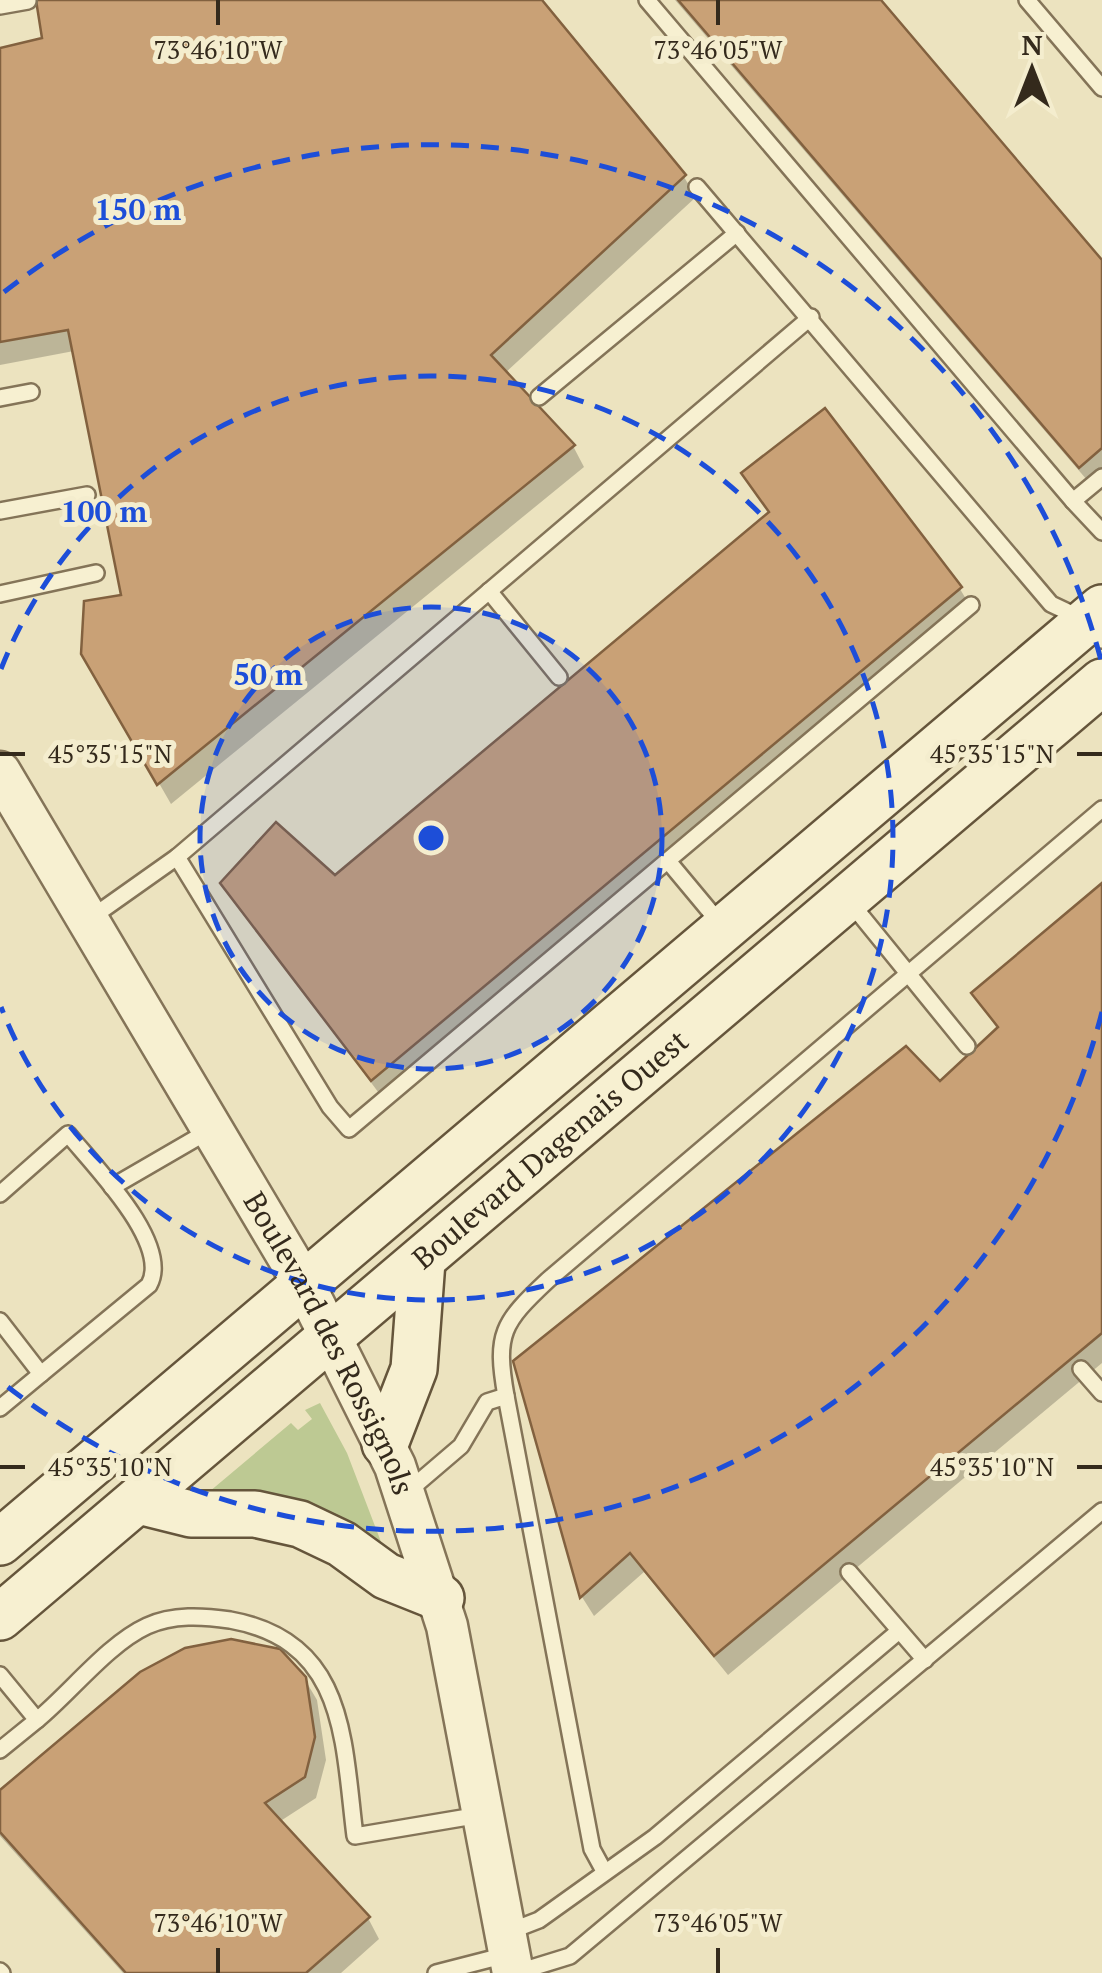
<svg xmlns="http://www.w3.org/2000/svg" width="1102" height="1973" font-family="'PT Serif',serif">
  <style>
    .green { fill: #bdc993 }
    .shadow { fill: #0003 }
    .building { fill: #c9a176; stroke: #82613f; stroke-width: 2.5 }
    .lines { fill: none; stroke-linecap: round; stroke-linejoin: round }
    .service-casing { stroke: #847458; stroke-width: 20 }
    .tertiary-casing { stroke: #847458; stroke-width: 45 }
    .secondary-casing { stroke: #65553b; stroke-width: 50 }
    .service { stroke: #f7f0d1; stroke-width: 15 }
    .tertiary { stroke: #f7f0d1; stroke-width: 40 }
    .secondary { stroke: #f7f0d1; stroke-width: 45 }
    .ticks { fill: none; stroke: #342a1c; stroke-width: 4 }
    .ring { fill: none; stroke: #1d4ed8; stroke-width: 5; stroke-dasharray: 18 12 }
    .labels { text-anchor: middle; stroke-width: 10; stroke-linejoin: round; paint-order: stroke }
    .street-label { font-size: 30px; fill: #342a1c; stroke: #f4edce }
    .ticks-label { font-size: 25px; text-anchor: middle; fill: #342a1c; stroke: #f4edce; stroke-width: 10; stroke-linejoin: round; paint-order: stroke }
    .centre { fill: #1d4ed8; stroke: #f4edce; stroke-width: 5 }
    .ring-label { font-size: 30px; text-anchor: middle; font-weight: bold; fill: #1d4ed8; stroke: #f4edce; stroke-width: 10; stroke-linejoin: round; paint-order: stroke }
  </style>
  <rect width="100%" height="100%" fill="#ece3bf"/>
  <polygon class="green" points="320,1403 347,1453 383,1547 203,1497 291,1423 298,1430 312,1419 305,1410"/>
  <g class="shadow">
    <polygon points="38,0 539,0 684,177 696,197 504,374 573,446 584,467 171,804 84,653 123,598 74,351 0,365 0,51 44,40"/>
    <polygon points="675,0 878,0 1102,264 1102,479 1093,487"/>
    <polygon points="744,473 960,589 972,609 384,1100 223,883 335,878 770,514"/>
    <polygon points="1102,886 1102,1363 728,1675 644,1572 594,1616 582,1597 516,1362 940,1084 998,1030 974,994"/>
    <polygon points="304,1678 317,1700 326,1760 316,1798 279,1822 368,1918 379,1939 341,1973 123,1973 0,1836 0,1794"/>
  </g>
  <g class="building">
    <polygon points="36,0 542,0 686,175 491,355 575,445 157,785 81,654 84,601 121,595 68,330 0,342 0,48 42,38"/>
    <polygon points="678,0 881,0 1102,260 1102,448 1079,468"/>
    <polygon points="825,408 962,587 371,1081 220,883 276,822 335,875 769,512 741,473"/>
    <polygon points="1102,883 1102,1333 714,1656 630,1553 580,1598 513,1361 906,1046 940,1081 998,1027 971,993"/>
    <polygon points="231,1639 280,1649 306,1677 315,1737 305,1777 265,1803 370,1917 306,1973 126,1973 0,1832 0,1790 140,1672 185,1648"/>
  </g>
  <g class="lines">
    <defs>
      <g id="service">
        <polyline points="647,0 1073,501"/>
        <polyline points="1027,0 1102,88"/>
        <polyline points="0,6 28,1"/>
        <polyline points="697,187 1051,604 1087,621 1102,640"/>
        <polyline points="539,397 737,233"/>
        <polyline points="0,398 31,392"/>
        <polyline points="1102,477 1073,501 1102,532"/>
        <polyline points="0,511 87,495"/>
        <polyline points="489,591 559,677"/>
        <polyline points="0,594 96,573"/>
        <polyline points="177,857 811,317"/>
        <polyline points="668,861 723,927"/>
        <polyline points="850,902 967,1046"/>
        <polyline points="88,920 177,857 330,1107 349,1129 971,605"/>
        <polyline points="112,1187 212,1129"/>
        <path d="M0 1194 68 1134C94 1166 172 1244 149 1285L41 1374 0 1321"/>
        <polyline points="1081,1369 1102,1393"/>
        <polyline points="0,1408 41,1374"/>
        <polyline points="406,1493 461,1446 487,1402 506,1396"/>
        <polyline points="849,1572 925,1660"/>
        <polyline points="0,1675 37,1720 0,1750"/>
        <path d="M37 1720C71 1692 108 1644 147 1626 173 1614 203 1616 230 1620 347 1641 343 1741 355 1836L480 1815"/>
        <path d="M604 1871 592 1849 506 1396C495 1334 502 1323 548 1280L1102 809"/>
        <polyline points="508,1932 539,1920 655,1837 899,1631"/>
        <polyline points="0,1971 2,1973"/>
        <polyline points="436,1973 506,1955"/>
        <polyline points="515,1973 570,1956 1102,1511"/>
      </g>
      <g id="tertiary">
        <path id="s1" d="M0 772 304 1284 395 1466 447 1626 513 1973"/>
      </g>
      <g id="secondary">
        <polyline points="385,1444 414,1369 422,1261"/>
        <polyline points="139,1501 191,1514 255,1514 300,1524 342,1544 386,1576 441,1598"/>
        <polyline points="0,1542 1102,608"/>
        <path id="s2" d="M0 1617 1102 682"/>
      </g>
    </defs>
    <use href="#service" class="service-casing"/>
    <use href="#tertiary" class="tertiary-casing"/>
    <use href="#secondary" class="secondary-casing"/>
    <use href="#service" class="service"/>
    <use href="#tertiary" class="tertiary"/>
    <use href="#secondary" class="secondary"/>
  </g>
  <path class="ticks" d="M218 0V25M718 0V25M0 754H25M1077 754H1102M0 1467H25M1077 1467H1102M218 1948V1973M718 1948V1973"/>
  <circle cx="431" cy="838" r="231" fill="#1d4ed8" fill-opacity=".12"/>
  <g class="ring">
    <circle cx="431" cy="838" r="231"/>
    <path d="M1 669A462 462 0 1 1 1 1007"/>
    <path d="M1102 1012A693 693 0 0 1 4 1384M4 292A693 693 0 0 1 1102 664"/>
  </g>
  <g class="labels">
    <g class="street-label">
      <text dy="10" stroke="none"><textPath href="#s2" startOffset="722">Boulevard Dagenais Ouest</textPath></text>
      <text dy="10" stroke="none"><textPath href="#s1" startOffset="660">Boulevard des Rossignols</textPath></text>
    </g>
  </g>
  <g class="ticks-label">
    <text x="218" y="59">73°46'10"W</text>
    <text x="718" y="59">73°46'05"W</text>
    <text x="110" y="763">45°35'15"N</text>
    <text x="992" y="763">45°35'15"N</text>
    <text x="110" y="1476">45°35'10"N</text>
    <text x="992" y="1476">45°35'10"N</text>
    <text x="218" y="1932">73°46'10"W</text>
    <text x="718" y="1932">73°46'05"W</text>
  </g>
  <circle cx="431" cy="838" r="15" class="centre"/>
  <g class="ring-label">
    <text x="138" y="220">150 m</text>
    <text x="104" y="522">100 m</text>
    <text x="268" y="685">50 m</text>
  </g>
  <g transform="translate(1032 70)" stroke="#f4edce" stroke-width="8" paint-order="stroke">
  <path d="M0-8L18 38L0 25L-18 38Z" fill="#342a1c"/>
  <text y="-15" font-size="28" font-weight="bold" text-anchor="middle" fill="#342a1c">N</text>
  </g>
</svg>
